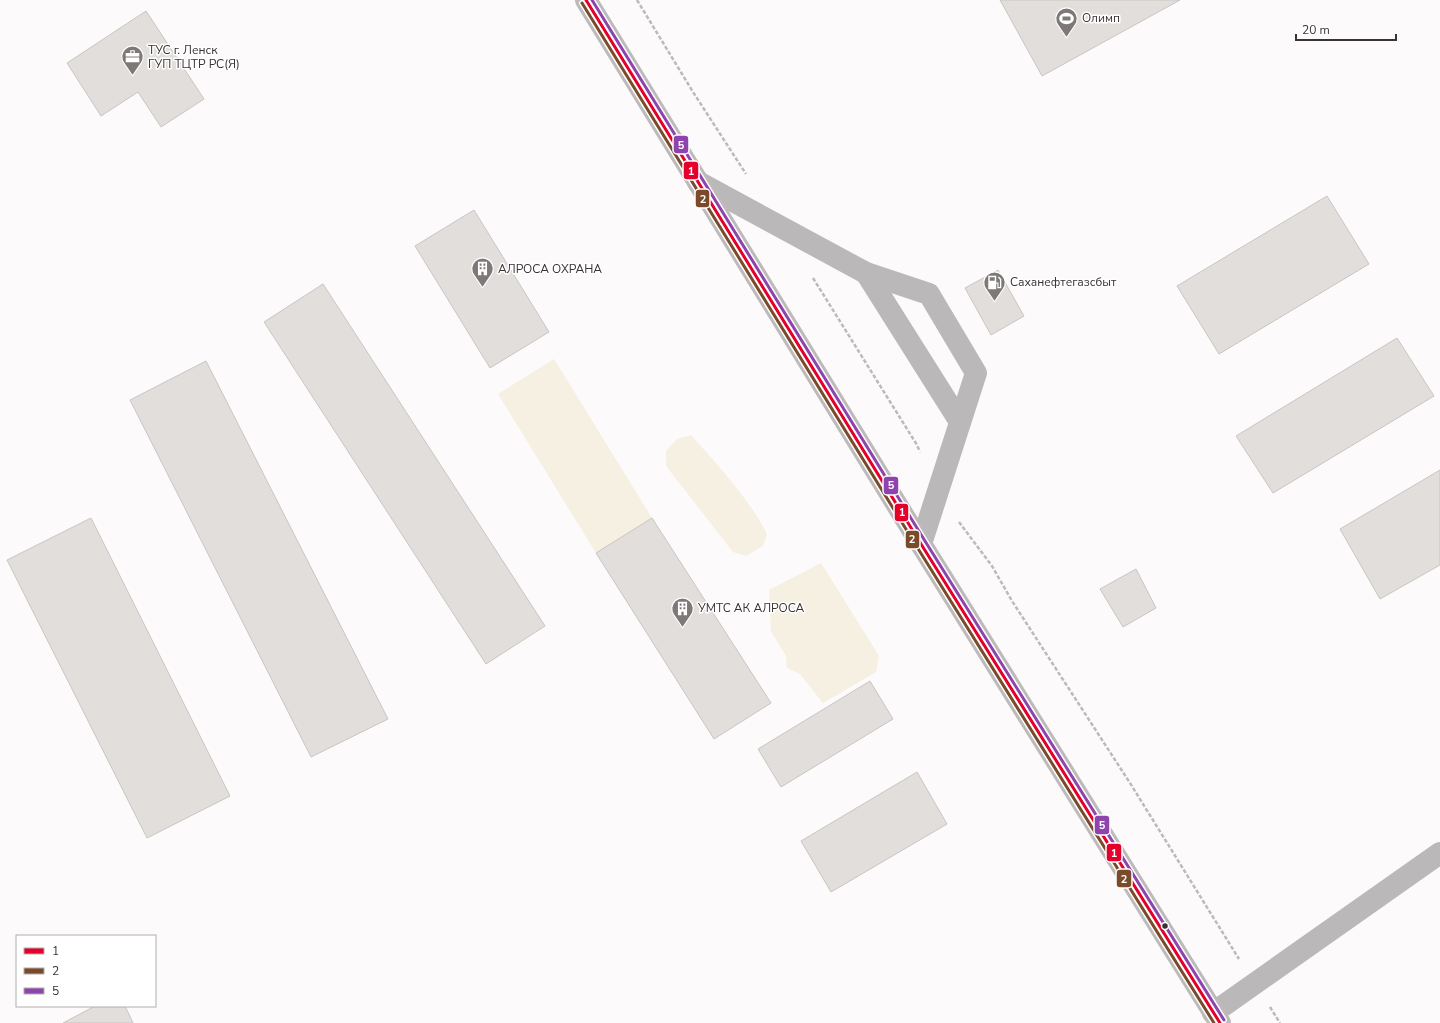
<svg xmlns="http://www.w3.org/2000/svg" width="1440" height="1023" font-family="'Nunito Sans',sans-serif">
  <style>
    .green { fill: #f5f0e1 }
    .building { fill: #e2dedc; stroke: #c8c5c3 }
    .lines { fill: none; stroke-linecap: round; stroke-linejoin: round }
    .path { stroke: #bdbabb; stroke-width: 2.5; stroke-dasharray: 4 2; stroke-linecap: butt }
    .minor { stroke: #bbb8b9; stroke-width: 22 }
    .major { stroke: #bdbabb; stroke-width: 22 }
    .bus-1-casing { stroke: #fff; stroke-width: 6 }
    .bus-2-casing { stroke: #fff; stroke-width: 6 }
    .bus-3-casing { stroke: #fff; stroke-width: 6 }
    .bus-1 { stroke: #e4002b; stroke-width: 3 }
    .bus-2 { stroke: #7a4b2a; stroke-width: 3 }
    .bus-3 { stroke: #8e44ad; stroke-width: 3 }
    .bus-dot { fill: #3a3332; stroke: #fff; stroke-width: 1.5 }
    .labels { text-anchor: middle; stroke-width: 3; stroke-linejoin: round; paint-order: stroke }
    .poi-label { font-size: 12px; fill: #3a3332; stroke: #fff; text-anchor: start }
    .line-badge { stroke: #fff; stroke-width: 1.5 }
    .badge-label { font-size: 11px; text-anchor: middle; font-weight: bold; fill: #fff }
  </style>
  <rect width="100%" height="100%" fill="#fcfafa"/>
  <g class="green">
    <polygon points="554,359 652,518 596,553 498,394"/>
    <path d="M691 435C717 464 750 500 767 534L763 546 746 556 733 552 666 466V451L677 439Z"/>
    <polygon points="821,563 879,656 876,672 823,703 800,674 787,668 786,656 771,631 769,590"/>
  </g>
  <g class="building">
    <polygon points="1000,0 1180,0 1042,76"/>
    <polygon points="146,11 204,99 161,127 138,92 101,116 67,63"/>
    <polygon points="1327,196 1369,264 1219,354 1177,286"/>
    <polygon points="474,210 549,332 490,368 415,246"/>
    <polygon points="998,270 1024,316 991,335 965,288"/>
    <polygon points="323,284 545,626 486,664 264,322"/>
    <polygon points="1397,338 1434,396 1273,493 1236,436"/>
    <polygon points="206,361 388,719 311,757 130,400"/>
    <polygon points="1440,470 1440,565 1380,599 1340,529"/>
    <polygon points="91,518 230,796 147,838 7,560"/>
    <polygon points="652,518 771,703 714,739 596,553"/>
    <polygon points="1136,569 1156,608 1123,627 1100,589"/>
    <polygon points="870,681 893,719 781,787 758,749"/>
    <polygon points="917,772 947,824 831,892 801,841"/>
    <polygon points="95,1006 125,1006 133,1023 63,1023"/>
  </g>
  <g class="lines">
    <g class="path">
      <polyline points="637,0 693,92 746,174"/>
      <polyline points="813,278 917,445 920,452"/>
      <polyline points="959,522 992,566 1012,601 1130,783 1239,959"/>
      <polyline points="1270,1007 1280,1023"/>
    </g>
    <g class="minor">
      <polyline points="698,182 866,273 929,294 976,373 921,544"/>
      <polyline points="866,273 960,422"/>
      <polyline points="1213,1013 1440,853"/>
    </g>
    <polyline class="major" points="586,0 921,544 1220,1023"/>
    <defs>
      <polyline id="bus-1" points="586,0 921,544 1220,1023"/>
      <polyline id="bus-2" points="582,3 917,547 1214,1023"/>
      <polyline id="bus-3" points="592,0 925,541 1224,1020"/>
    </defs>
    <use href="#bus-1" class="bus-1-casing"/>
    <use href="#bus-2" class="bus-2-casing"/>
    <use href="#bus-3" class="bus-3-casing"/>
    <use href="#bus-1" class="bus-1"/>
    <use href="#bus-2" class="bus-2"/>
    <use href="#bus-3" class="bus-3"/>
  </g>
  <defs>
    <symbol id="stadium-pin" viewBox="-11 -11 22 30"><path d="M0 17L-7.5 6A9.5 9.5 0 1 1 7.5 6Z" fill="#7e7978" stroke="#fff"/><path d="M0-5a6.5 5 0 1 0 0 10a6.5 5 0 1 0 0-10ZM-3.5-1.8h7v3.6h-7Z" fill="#fff"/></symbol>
    <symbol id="office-pin" viewBox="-11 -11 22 30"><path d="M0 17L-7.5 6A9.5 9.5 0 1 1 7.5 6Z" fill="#7e7978" stroke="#fff"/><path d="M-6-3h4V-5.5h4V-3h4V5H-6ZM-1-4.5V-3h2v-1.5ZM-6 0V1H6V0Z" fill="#fff"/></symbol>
    <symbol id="building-pin" viewBox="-11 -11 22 30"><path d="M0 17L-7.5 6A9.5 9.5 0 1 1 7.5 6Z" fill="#7e7978" stroke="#fff"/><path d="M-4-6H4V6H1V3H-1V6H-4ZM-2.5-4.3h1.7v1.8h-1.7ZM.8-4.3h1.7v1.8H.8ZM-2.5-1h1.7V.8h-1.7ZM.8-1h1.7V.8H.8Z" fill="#fff"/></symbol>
    <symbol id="fuel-pin" viewBox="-11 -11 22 30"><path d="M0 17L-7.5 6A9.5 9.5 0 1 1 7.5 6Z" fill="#7e7978" stroke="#fff"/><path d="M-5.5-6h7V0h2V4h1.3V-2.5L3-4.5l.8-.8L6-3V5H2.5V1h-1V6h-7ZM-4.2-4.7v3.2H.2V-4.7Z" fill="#fff"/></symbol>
  </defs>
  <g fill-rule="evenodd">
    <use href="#stadium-pin" x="1054" y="6" width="25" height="34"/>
    <use href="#office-pin" x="120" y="44" width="25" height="34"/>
    <use href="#building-pin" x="470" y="256" width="25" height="34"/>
    <use href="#fuel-pin" x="982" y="270" width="25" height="34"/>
    <use href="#building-pin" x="670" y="596" width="25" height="34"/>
  </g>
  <circle class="bus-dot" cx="1165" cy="926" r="3.5"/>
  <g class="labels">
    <g class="poi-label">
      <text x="1082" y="22">Олимп</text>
      <text x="148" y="54">ТУС г. Ленск<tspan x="148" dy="14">ГУП ТЦТР РС(Я)</tspan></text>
      <text x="498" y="273">АЛРОСА ОХРАНА</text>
      <text x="1010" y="286">Саханефтегазсбыт</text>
      <text x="698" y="612">УМТС АК АЛРОСА</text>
    </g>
  </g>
  <g class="line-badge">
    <rect x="673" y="135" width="16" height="19" rx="4" fill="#8e44ad"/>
    <rect x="683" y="161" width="16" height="19" rx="4" fill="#e4002b"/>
    <rect x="695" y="189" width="15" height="19" rx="4" fill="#7a4b2a"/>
    <rect x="883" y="476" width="16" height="19" rx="4" fill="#8e44ad"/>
    <rect x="894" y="503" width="15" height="19" rx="4" fill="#e4002b"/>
    <rect x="905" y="530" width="15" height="19" rx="4" fill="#7a4b2a"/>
    <rect x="1094" y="815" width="16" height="20" rx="4" fill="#8e44ad"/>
    <rect x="1106" y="843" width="16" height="19" rx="4" fill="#e4002b"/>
    <rect x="1116" y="869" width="16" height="19" rx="4" fill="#7a4b2a"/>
  </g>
  <g class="badge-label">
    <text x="681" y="149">5</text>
    <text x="691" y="175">1</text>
    <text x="703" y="203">2</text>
    <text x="891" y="489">5</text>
    <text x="902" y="516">1</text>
    <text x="912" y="543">2</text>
    <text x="1102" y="829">5</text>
    <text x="1114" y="857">1</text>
    <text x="1124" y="883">2</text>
  </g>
  <rect x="16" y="935" width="140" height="72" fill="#ffffff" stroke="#b0adad"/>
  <rect x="24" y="948" width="20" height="6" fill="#e4002b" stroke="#b0adad"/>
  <text x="52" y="955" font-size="12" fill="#3a3332">1</text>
  <rect x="24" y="968" width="20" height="6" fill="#7a4b2a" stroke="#b0adad"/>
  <text x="52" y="975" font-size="12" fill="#3a3332">2</text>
  <rect x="24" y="988" width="20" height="6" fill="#8e44ad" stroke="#b0adad"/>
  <text x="52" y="995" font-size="12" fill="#3a3332">5</text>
  <path d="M1296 34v6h100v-6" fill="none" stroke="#3a3332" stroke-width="2"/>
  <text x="1302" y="34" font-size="12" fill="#3a3332" stroke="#ffffff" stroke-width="3" paint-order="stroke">20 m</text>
</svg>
